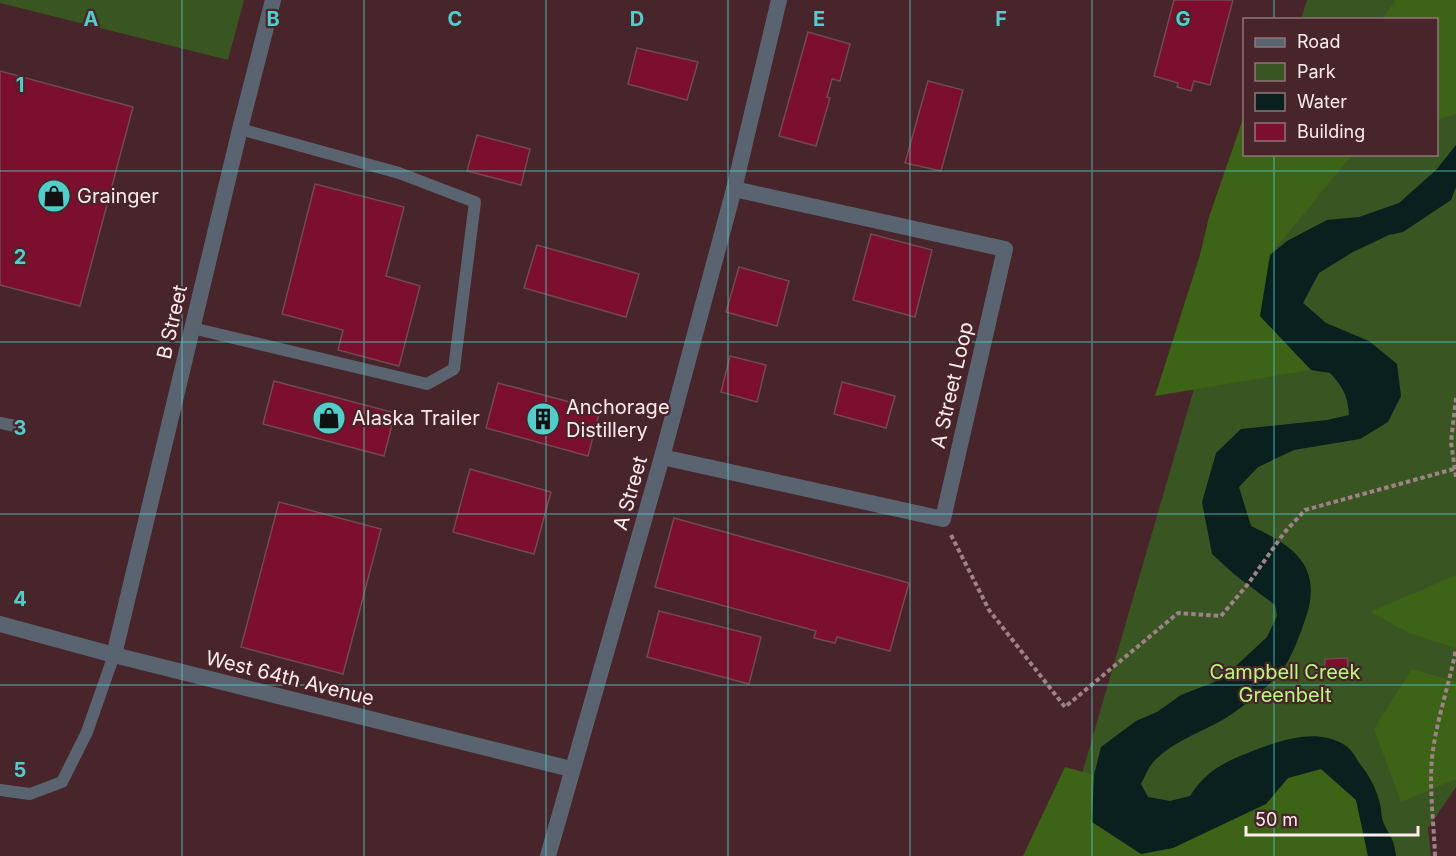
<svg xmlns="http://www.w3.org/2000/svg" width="1456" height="856" font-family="Inter,sans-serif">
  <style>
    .green { fill: #395521 }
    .forest { fill: #3d6317 }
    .water { fill: #0a201f }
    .building { fill: #7b0f2d; stroke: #6f4a4e; stroke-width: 1.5 }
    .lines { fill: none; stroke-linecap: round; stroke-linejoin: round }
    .path { stroke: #9e8386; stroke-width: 4; stroke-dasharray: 4.5 3; stroke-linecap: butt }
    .service { stroke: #5a6470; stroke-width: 12 }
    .minor { stroke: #5a6470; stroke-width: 16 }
    .grid { fill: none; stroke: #53cdca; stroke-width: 1.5; stroke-opacity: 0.55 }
    .labels { text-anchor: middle; stroke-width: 4.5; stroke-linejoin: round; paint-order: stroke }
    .poi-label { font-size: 20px; fill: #ffeced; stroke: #47252a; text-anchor: start }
    .street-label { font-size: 20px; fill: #ffeced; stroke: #47252a }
    .park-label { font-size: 20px; fill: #b6fa7e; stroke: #47252a }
    .grid-label { font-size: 20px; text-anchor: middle; font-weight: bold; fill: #53cdca; stroke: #47252a; stroke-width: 4.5; stroke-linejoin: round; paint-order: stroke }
  </style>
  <rect width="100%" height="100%" fill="#47252a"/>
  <g class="green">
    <polygon points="0,0 244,0 228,60 0,3"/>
    <polygon points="1307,0 1456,0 1456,787 1428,828 1431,856 1058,856 1262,155 1436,154 1436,20 1301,19"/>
  </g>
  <g class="forest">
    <polygon points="1396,0 1456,0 1456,114 1437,120 1436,20 1382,19"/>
    <polygon points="1244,116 1244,154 1352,155 1270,255 1260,316 1311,370 1155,396 1200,255 1209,217"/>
    <polygon points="1456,575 1456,648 1409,633 1370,612"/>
    <polygon points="1412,669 1456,682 1456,779 1401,802 1374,729"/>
    <polygon points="1065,767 1094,775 1092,822 1266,804 1288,778 1321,769 1356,800 1363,829 1367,856 1023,856"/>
  </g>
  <path class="water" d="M1456 145V187L1451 200 1403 232 1389 235 1353 252 1319 273 1303 303 1326 323 1369 341 1397 364 1401 396 1388 422 1360 439 1294 450 1258 467 1239 487 1251 526C1291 545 1322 564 1307 614 1301 632 1294 652 1284 668 1273 684 1235 714 1217 723 1196 734 1172 743 1155 760 1149 766 1145 776 1141 784L1148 797 1170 801 1190 796C1207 769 1227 761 1255 750 1282 740 1316 728 1343 744 1354 750 1356 760 1363 768 1370 777 1376 789 1379 800 1381 806 1381 812 1382 818 1387 835 1394 835 1396 856H1368L1356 800 1321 769 1288 778 1266 804 1173 848 1141 854 1092 822 1094 775 1101 747 1136 721 1157 712 1181 695 1222 679 1267 637 1277 616 1275 605 1235 575 1212 554 1202 502 1216 453 1241 429 1327 420 1349 415C1348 396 1343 387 1330 373L1311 370 1260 316 1270 255 1287 241 1327 220 1359 217 1399 203 1436 170Z"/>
  <g class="building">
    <polygon points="1174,0 1233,0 1210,85 1194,81 1191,91 1177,87 1178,83 1154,76"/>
    <polygon points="808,32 850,44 840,81 832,79 827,97 830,98 816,146 779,136"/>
    <polygon points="637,48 698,62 687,100 628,84"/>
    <polygon points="0,71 133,107 80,306 0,285"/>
    <polygon points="928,81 963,90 941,171 905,163"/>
    <polygon points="477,135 530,149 521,185 467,171"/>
    <polygon points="315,184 404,207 386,276 420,286 399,366 338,350 343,330 282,314"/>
    <polygon points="871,234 932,250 915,317 853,300"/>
    <polygon points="537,245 639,274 626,317 524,288"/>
    <polygon points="739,267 789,281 777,326 726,312"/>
    <polygon points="730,356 766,365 757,402 721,392"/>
    <polygon points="274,381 395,413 384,456 263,424"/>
    <polygon points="842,382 895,396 886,428 834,414"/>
    <polygon points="498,383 600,410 588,456 486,428"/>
    <polygon points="470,469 551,492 534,554 453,532"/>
    <polygon points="279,502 381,529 343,674 241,647"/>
    <polygon points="674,518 909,583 890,651 837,637 835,643 814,638 816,631 655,587"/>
    <polygon points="659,611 761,637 749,684 647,657"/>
    <polygon points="1347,658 1348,668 1325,669 1325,659"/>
  </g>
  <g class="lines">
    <g class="path">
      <polyline points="1456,398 1451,442 1456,477"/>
      <polyline points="951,535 989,610 1065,707 1178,613 1221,616 1248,584 1284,533 1305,510 1454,469"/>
      <path d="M1435 856C1434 825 1429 789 1432 758 1436 721 1449 686 1456 649"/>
    </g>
    <g class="service">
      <polyline points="192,328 427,384 454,369 475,202 399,173 240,129"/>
      <polyline points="0,423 20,427"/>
      <polyline points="0,790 30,794 62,782 87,732 114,655"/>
    </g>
    <g class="minor">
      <polyline points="662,457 943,519 1005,249 734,189"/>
      <polyline points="0,624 114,655 571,769"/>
      <polyline points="114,655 240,129 273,0"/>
      <polyline points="548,856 662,457 734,189 779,0"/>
    </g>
  </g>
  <path class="grid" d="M182 0V856M364 0V856M546 0V856M728 0V856M910 0V856M1092 0V856M1274 0V20M1274 154V856M0 171H1456M0 342H1456M0 514H1456M0 685H1456"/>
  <defs>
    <symbol id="shop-disc" viewBox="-11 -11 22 22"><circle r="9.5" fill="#53cdca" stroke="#47252a"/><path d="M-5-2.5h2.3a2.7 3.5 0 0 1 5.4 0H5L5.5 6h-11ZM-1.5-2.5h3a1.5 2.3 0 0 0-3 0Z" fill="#111"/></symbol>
    <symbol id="building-disc" viewBox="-11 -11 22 22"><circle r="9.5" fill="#53cdca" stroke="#47252a"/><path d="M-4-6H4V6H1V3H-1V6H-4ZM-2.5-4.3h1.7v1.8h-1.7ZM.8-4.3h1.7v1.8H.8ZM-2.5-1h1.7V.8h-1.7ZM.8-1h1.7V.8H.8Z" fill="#111"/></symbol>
  </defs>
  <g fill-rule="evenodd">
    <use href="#shop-disc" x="35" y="177" width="38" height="38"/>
    <use href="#shop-disc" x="310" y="399" width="38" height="38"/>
    <use href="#building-disc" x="524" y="400" width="38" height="38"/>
  </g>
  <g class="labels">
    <g class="poi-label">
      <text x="77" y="203">Grainger</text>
      <text x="566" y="414">Anchorage<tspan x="566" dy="23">Distillery</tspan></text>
      <text x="352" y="425">Alaska Trailer</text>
    </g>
    <g class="street-label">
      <text transform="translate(172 322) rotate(-77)" y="7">B Street</text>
      <text transform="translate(952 385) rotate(-77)" y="7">A Street Loop</text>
      <text transform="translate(630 493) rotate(-74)" y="7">A Street</text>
      <text transform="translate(290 678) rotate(14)" y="7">West 64th Avenue</text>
    </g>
    <g class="park-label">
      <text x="1285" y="679">Campbell Creek<tspan x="1285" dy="23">Greenbelt</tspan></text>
    </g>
  </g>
  <g class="grid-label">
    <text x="91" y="26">A</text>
    <text x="273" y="26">B</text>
    <text x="455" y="26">C</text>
    <text x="637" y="26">D</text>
    <text x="819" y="26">E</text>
    <text x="1001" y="26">F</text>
    <text x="1183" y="26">G</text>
    <text x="20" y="92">1</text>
    <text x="20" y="264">2</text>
    <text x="20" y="435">3</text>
    <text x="20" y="606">4</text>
    <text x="20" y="777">5</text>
  </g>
  <rect x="1243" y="18" width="195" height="138" fill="#47252a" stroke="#917578" stroke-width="1.5"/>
  <rect x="1255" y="38" width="30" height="9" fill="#5a6470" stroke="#917578" stroke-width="1.5"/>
  <text x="1297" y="48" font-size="18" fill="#ffeced">Road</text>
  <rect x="1255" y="63" width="30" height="18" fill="#395521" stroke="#917578" stroke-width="1.5"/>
  <text x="1297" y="78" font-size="18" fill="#ffeced">Park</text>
  <rect x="1255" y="93" width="30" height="18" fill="#0a201f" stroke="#917578" stroke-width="1.5"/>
  <text x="1297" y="108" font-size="18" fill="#ffeced">Water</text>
  <rect x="1255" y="123" width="30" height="18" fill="#7b0f2d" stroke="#917578" stroke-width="1.5"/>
  <text x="1297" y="138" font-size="18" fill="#ffeced">Building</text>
  <path d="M1246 826v9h172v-9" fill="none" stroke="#ffeced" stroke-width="3"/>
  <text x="1255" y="826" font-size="18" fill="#ffeced" stroke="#47252a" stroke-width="4.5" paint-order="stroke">50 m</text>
</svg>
